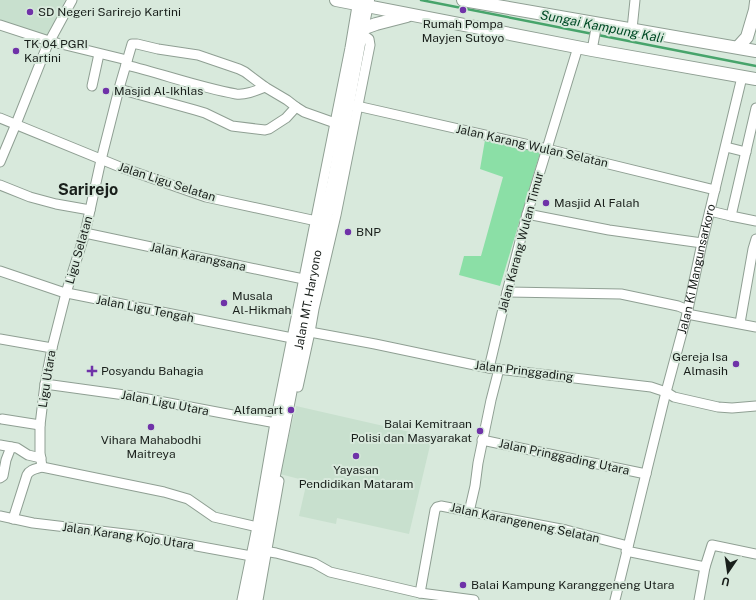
<svg xmlns="http://www.w3.org/2000/svg" width="756" height="600" font-family="'Public Sans',sans-serif">
  <style>
    .built { fill: #c8e0ce }
    .green { fill: #8bdfa6 }
    .lines { fill: none; stroke-linecap: round; stroke-linejoin: round }
    .stream { stroke: #47a46b; stroke-width: 2.5 }
    .minor-casing { stroke: #8f9f93; stroke-width: 11 }
    .major-casing { stroke: #8f9f93; stroke-width: 14 }
    .minor { stroke: #fff; stroke-width: 9 }
    .major { stroke: #fff; stroke-width: 12 }
    .poi-dot { fill: #6f32a8; stroke: #d8e9dc; stroke-width: 1.5 }
    .labels { text-anchor: middle; stroke-width: 4; stroke-linejoin: round; paint-order: stroke }
    .poi-label { font-size: 12px; fill: #191f1b; stroke: #d8e9dc; text-anchor: start }
    .street-label { font-size: 12px; fill: #191f1b; stroke: #d8e9dc }
    .water-label { font-size: 13px; font-style: italic; fill: #004b26; stroke: #d8e9dc }
    .district-label { font-size: 16px; font-weight: bold; fill: #191f1b; stroke: #d8e9dc }
  </style>
  <rect width="100%" height="100%" fill="#d8e9dc"/>
  <g class="built">
    <polygon points="0,0 65,0 47,39 0,23"/>
    <polygon points="296,406 432,437 409,534 337,518 336,524 299,516 307,481 280,474"/>
  </g>
  <polygon class="green" points="485,140 540,153 500,286 459,275 464,256 481,256 503,177 480,169"/>
  <g class="lines">
    <g class="stream">
      <polyline points="421,0 593,34"/>
      <polyline points="598,35 756,66"/>
    </g>
    <defs>
      <g id="minor">
        <polyline points="0,25 49,41 127,60"/>
        <polyline points="632,29 635,0"/>
        <polyline points="592,50 597,23"/>
        <path d="M126 65C163 74 198 87 236 94 246 95 255 91 265 87"/>
        <polyline points="92,86 99,54"/>
        <polyline points="119,89 195,110 205,113 232,126 265,130 269,129 286,118 296,107"/>
        <polyline points="348,104 547,149 715,190"/>
        <polyline points="0,118 120,167 206,197 321,222"/>
        <polyline points="726,147 746,152"/>
        <polyline points="0,162 16,124 47,46 72,0"/>
        <polyline points="0,185 30,197 56,204 90,210"/>
        <polyline points="710,211 731,216 756,108"/>
        <polyline points="527,214 609,230 702,243"/>
        <polyline points="731,216 756,221"/>
        <polyline points="85,233 222,262 308,280"/>
        <polyline points="0,271 62,292 292,338 301,336 310,332 375,344 489,368 651,387 666,392 674,397 718,407 732,408 756,406"/>
        <polyline points="507,292 621,294 678,306 688,310"/>
        <polyline points="687,314 756,327"/>
        <polyline points="740,323 753,249 756,239"/>
        <polyline points="0,339 52,348"/>
        <polyline points="489,368 507,292 527,214 578,47"/>
        <polyline points="45,384 132,396 281,424"/>
        <polyline points="291,385 298,387 310,332 314,309 336,215 370,45 369,39 361,33"/>
        <polyline points="2,419 40,425"/>
        <polyline points="482,440 646,474"/>
        <polyline points="0,445 17,448 28,455 41,458"/>
        <polyline points="42,467 40,453 40,425 45,384 52,348 66,293 85,233 101,160 120,85 132,44 137,44 158,49 198,55 239,69 245,72 265,87 287,100 296,107 304,112 335,123"/>
        <polyline points="0,478 3,476 6,460 11,447"/>
        <polyline points="469,512 475,486 478,463 491,400 499,369"/>
        <polyline points="0,516 33,523 142,536 257,557"/>
        <path d="M13 519 27 475C30 469 36 469 42 467L164 492 188 499 214 517 262 528"/>
        <polyline points="258,550 276,553 314,563 330,572 420,593 474,600"/>
        <polyline points="626,551 705,567"/>
        <polyline points="420,593 435,510 437,507 441,506 566,530 628,546"/>
        <polyline points="242,600 257,527 275,423 350,48 358,0"/>
        <polyline points="258,600 279,481 273,480"/>
        <path id="s1" d="M615 600 666 392 687 314 702 243 742 77"/>
        <polyline points="699,600 705,567 712,545 756,554"/>
      </g>
      <g id="major">
        <polyline points="336,0 592,50 756,79"/>
        <polyline points="463,0 756,51"/>
        <polyline points="362,29 376,24 407,16"/>
        <polyline points="738,47 747,37 755,10 756,2"/>
        <path id="s2" d="M249 600 284 425 317 254 334 180 361 33 368 0"/>
      </g>
    </defs>
    <use href="#minor" class="minor-casing"/>
    <use href="#major" class="major-casing"/>
    <use href="#minor" class="minor"/>
    <use href="#major" class="major"/>
  </g>
  <g class="poi-dot">
    <circle cx="463" cy="10" r="4"/>
    <circle cx="30" cy="12" r="4"/>
    <circle cx="16" cy="51" r="4"/>
    <circle cx="106" cy="91" r="4"/>
    <circle cx="546" cy="203" r="4"/>
    <circle cx="348" cy="232" r="4"/>
    <circle cx="224" cy="303" r="4"/>
    <circle cx="736" cy="364" r="4"/>
    <path d="M90 365h4v4h4v4h-4v4h-4v-4h-4v-4h4z"/>
    <circle cx="291" cy="410" r="4"/>
    <circle cx="151" cy="427" r="4"/>
    <circle cx="480" cy="431" r="4"/>
    <circle cx="356" cy="456" r="4"/>
    <circle cx="463" cy="585" r="4"/>
  </g>
  <g class="labels">
    <g class="poi-label">
      <text x="38" y="16">SD Negeri Sarirejo Kartini</text>
      <text x="463" y="28" text-anchor="middle">Rumah Pompa<tspan x="463" dy="14">Mayjen Sutoyo</tspan></text>
      <text x="24" y="48">TK 04 PGRI<tspan x="24" dy="14">Kartini</tspan></text>
      <text x="114" y="95">Masjid Al-Ikhlas</text>
      <text x="554" y="207">Masjid Al Falah</text>
      <text x="356" y="236">BNP</text>
      <text x="232" y="300">Musala<tspan x="232" dy="14">Al-Hikmah</tspan></text>
      <text x="728" y="361" text-anchor="end">Gereja Isa<tspan x="728" dy="14">Almasih</tspan></text>
      <text x="101" y="375">Posyandu Bahagia</text>
      <text x="283" y="414" text-anchor="end">Alfamart</text>
      <text x="472" y="428" text-anchor="end">Balai Kemitraan<tspan x="472" dy="14">Polisi dan Masyarakat</tspan></text>
      <text x="151" y="444" text-anchor="middle">Vihara Mahabodhi<tspan x="151" dy="14">Maitreya</tspan></text>
      <text x="356" y="474" text-anchor="middle">Yayasan<tspan x="356" dy="14">Pendidikan Mataram</tspan></text>
      <text x="471" y="589">Balai Kampung Karanggeneng Utara</text>
    </g>
    <g class="street-label">
      <text transform="translate(532 146) rotate(13)" y="4">Jalan Karang Wulan Selatan</text>
      <text transform="translate(167 182) rotate(18)" y="4">Jalan Ligu Selatan</text>
      <text transform="translate(521 242) rotate(-75)" y="4">Jalan Karang Wulan Timur</text>
      <text transform="translate(79 250) rotate(-74)" y="4">Ligu Selatan</text>
      <text transform="translate(198 257) rotate(12)" y="4">Jalan Karangsana</text>
      <text dy="4" stroke="none"><textPath href="#s1" startOffset="341">Jalan Ki Mangunsarkoro</textPath></text>
      <text dy="4" stroke="none"><textPath href="#s2" startOffset="306">Jalan MT. Haryono</textPath></text>
      <text transform="translate(145 309) rotate(11)" y="4">Jalan Ligu Tengah</text>
      <text transform="translate(524 371) rotate(7)" y="4">Jalan Pringgading</text>
      <text transform="translate(47 379) rotate(-81)" y="4">Ligu Utara</text>
      <text transform="translate(165 403) rotate(11)" y="4">Jalan Ligu Utara</text>
      <text transform="translate(564 457) rotate(12)" y="4">Jalan Pringgading Utara</text>
      <text transform="translate(525 523) rotate(12)" y="4">Jalan Karangeneng Selatan</text>
      <text transform="translate(128 536) rotate(8)" y="4">Jalan Karang Kojo Utara</text>
    </g>
    <g class="water-label">
      <text transform="translate(602 26) rotate(11)" y="5">Sungai Kampung Kali</text>
    </g>
    <g class="district-label">
      <text x="88" y="195">Sarirejo</text>
    </g>
  </g>
  <g transform="translate(728 572) rotate(193)" stroke="#d8e9dc" stroke-width="3" paint-order="stroke">
  <path d="M0-3L7 15L0 10L-7 15Z" fill="#191f1b"/>
  <text y="-6" font-size="11" font-weight="bold" text-anchor="middle" fill="#191f1b">U</text>
  </g>
</svg>
